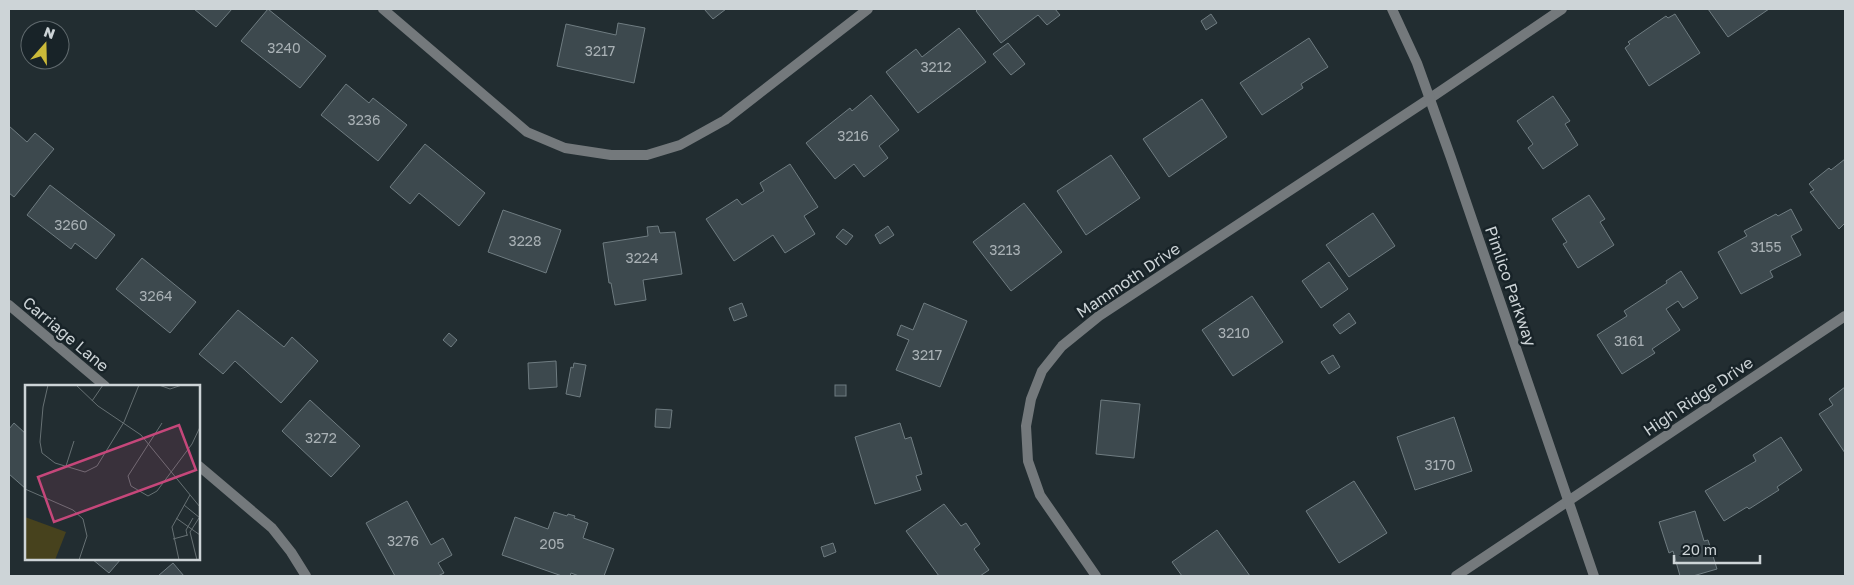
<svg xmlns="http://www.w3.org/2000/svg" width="1854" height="585" font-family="'Golos Text',sans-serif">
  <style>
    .building { fill: #3d494e; stroke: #6f7c81 }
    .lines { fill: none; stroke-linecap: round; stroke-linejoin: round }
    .minor { stroke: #74797c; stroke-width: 10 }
    .tertiary { stroke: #74797c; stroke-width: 10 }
    .labels { text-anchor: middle; stroke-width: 5; stroke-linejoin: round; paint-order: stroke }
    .number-label { font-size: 14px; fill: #a9b1b5 }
    .street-label { font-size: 16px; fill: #cdd4d7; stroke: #182328 }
    .inset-road { fill: none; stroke: #667073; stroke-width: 1 }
    .view { fill: #c5477a; fill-opacity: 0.15; stroke: #c5477a; stroke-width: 2.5 }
    .inset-edge { fill: none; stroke: #cdd4d7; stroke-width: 2.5 }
  </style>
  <rect width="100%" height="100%" fill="#222d31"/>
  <g class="building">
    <polygon points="194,9 232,9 216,27"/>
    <polygon points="268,9 326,56 300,88 241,41"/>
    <polygon points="704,9 726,9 713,19"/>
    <polygon points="978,9 1055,9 1060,15 1047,25 1038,15 1001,43 976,11"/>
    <polygon points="1708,9 1769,9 1728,37"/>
    <polygon points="1211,14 1217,23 1206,30 1201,21"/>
    <polygon points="1675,14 1700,53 1649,86 1625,48 1630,44 1628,42 1666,16 1668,18"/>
    <polygon points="618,23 645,28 634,83 557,66 566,24 616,35"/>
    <polygon points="959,28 986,62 918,113 886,72 916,49 922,57"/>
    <polygon points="1309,38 1328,67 1301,84 1303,88 1262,115 1240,83"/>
    <polygon points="1008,43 1025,64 1011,75 993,54"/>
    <polygon points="346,84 369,103 373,98 407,125 378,161 321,115"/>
    <polygon points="871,95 899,130 879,146 888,158 864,177 854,164 835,179 806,143 850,108 852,111"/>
    <polygon points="1553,96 1570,121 1565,124 1578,145 1543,169 1528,148 1533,144 1517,121"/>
    <polygon points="1202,99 1227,137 1169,177 1143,139"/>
    <polygon points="9,126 27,142 35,133 54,149 14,197 9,193"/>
    <polygon points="425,144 485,193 459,226 419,193 410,204 390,187"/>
    <polygon points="1111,155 1140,198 1086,235 1057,191"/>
    <polygon points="1845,159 1845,223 1839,229 1810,192 1814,190 1809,184 1829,168 1831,170"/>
    <polygon points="790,164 818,207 804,216 815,234 785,253 773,235 734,261 706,219 737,199 742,205 764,191 760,183"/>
    <polygon points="50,185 115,235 96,259 75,243 71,249 27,215"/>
    <polygon points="1589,195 1605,219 1600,222 1614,245 1578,268 1563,244 1567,242 1552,219"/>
    <polygon points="1024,203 1062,252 1011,291 973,242"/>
    <polygon points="1791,209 1802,230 1791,236 1801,255 1770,271 1773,277 1741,294 1718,252 1747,236 1744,231 1776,214 1778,216"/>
    <polygon points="503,210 561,230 546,273 488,252"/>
    <polygon points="1373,213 1395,246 1349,277 1326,245"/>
    <polygon points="658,226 660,233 675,232 682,274 643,280 646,300 615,305 611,283 609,283 603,243 648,236 647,227"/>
    <polygon points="888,226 894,235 880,244 875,235"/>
    <polygon points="843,229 853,236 846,245 836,237"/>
    <polygon points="142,258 196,302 170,333 116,289"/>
    <polygon points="1329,262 1348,289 1321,308 1302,281"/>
    <polygon points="1681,271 1698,298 1683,308 1678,301 1666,309 1680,330 1652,349 1655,353 1622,374 1597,335 1627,316 1624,311 1667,283 1666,281"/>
    <polygon points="1252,296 1283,342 1233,376 1202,330"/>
    <polygon points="742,303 747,316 734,321 729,308"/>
    <polygon points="924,303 967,321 940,387 896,370 909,340 897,335 901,325 913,330"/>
    <polygon points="238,310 284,347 292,337 318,361 281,403 235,361 223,374 199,354"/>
    <polygon points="1349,313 1356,323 1340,334 1333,325"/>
    <polygon points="449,333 457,340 451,347 443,340"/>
    <polygon points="1333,355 1340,367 1329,374 1321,362"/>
    <polygon points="556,361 557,387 529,389 528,363"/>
    <polygon points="574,363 586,365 580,397 566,394 571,367 573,368"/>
    <rect x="835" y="385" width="11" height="11"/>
    <polygon points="1845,387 1845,453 1819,414 1833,405 1829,399"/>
    <polygon points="310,400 360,446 331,477 282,431"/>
    <polygon points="1101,400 1140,404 1134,458 1096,454"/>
    <polygon points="656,409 672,410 670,428 655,427"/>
    <polygon points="1454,417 1472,471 1415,490 1397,437"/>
    <polygon points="14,423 26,434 26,489 9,474 9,429"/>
    <polygon points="900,423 905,439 911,437 922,474 916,476 921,490 875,504 855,437"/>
    <polygon points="1781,437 1802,470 1777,487 1779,490 1749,509 1747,507 1724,521 1705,491 1756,461 1753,455"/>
    <polygon points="1354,481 1387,533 1339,563 1306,511"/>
    <polygon points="407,501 431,545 443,538 452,555 438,563 444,573 438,576 395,576 366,523"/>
    <polygon points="944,504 961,526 966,523 980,544 974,549 989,570 980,576 939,576 906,531"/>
    <polygon points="1695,511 1704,541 1708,540 1717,569 1693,576 1680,576 1673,551 1669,553 1659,522"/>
    <polygon points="554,512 567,516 568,514 575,516 574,518 588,523 583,538 614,549 604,576 579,576 571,573 570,576 562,576 502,555 515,517 548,529"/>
    <polygon points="1217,530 1250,576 1182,576 1172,562"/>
    <polygon points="833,543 836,552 824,557 821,547"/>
    <polygon points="92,559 121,559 109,573"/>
    <polygon points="173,563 184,576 158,576"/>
  </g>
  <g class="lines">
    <g class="minor">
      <polyline points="383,9 527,132 565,148 611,155 647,155 680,145 725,120 868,9"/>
      <polyline points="9,305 105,386"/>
      <polyline points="199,466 272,528 291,552 306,576"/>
      <polyline points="1096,576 1040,495 1028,461 1026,426 1031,399 1042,371 1062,346 1099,316 1429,99 1562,9"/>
      <polyline points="1456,576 1845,316"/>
    </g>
    <polyline class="tertiary" points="1392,9 1417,63 1451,158 1594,576"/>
  </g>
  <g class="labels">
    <g class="number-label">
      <text x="284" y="53">3240</text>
      <text x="600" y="56">3217</text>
      <text x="936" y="72">3212</text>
      <text x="364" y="125">3236</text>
      <text x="853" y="141">3216</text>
      <text x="71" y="230">3260</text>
      <text x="525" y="246">3228</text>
      <text x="1766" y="252">3155</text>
      <text x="1005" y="255">3213</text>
      <text x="642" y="263">3224</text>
      <text x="156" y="301">3264</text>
      <text x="1234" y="338">3210</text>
      <text x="1629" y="346">3161</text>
      <text x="927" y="360">3217</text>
      <text x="321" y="443">3272</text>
      <text x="1440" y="470">3170</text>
      <text x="403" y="546">3276</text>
      <text x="552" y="549">205</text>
    </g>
    <g class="street-label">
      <text transform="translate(1128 280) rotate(-34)" y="6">Mammoth Drive</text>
      <text transform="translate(1511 286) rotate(71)" y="6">Pimlico Parkway</text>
      <text transform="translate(66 334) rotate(40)" y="6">Carriage Lane</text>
      <text transform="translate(1698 396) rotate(-34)" y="6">High Ridge Drive</text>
    </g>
  </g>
  <g transform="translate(25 385)">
    <rect width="175" height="175" fill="#222d31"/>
    <path d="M0 132 41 147 30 175H0Z" fill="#47421d"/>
    <path class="inset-road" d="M23 0 18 22 15 57 17 68 30 78 60 87 72 81 99 37 114 0M51 0 73 21 116 50 175 122M134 0 145 4 157 0M67 16 78 0M137 38 103 91 106 101 123 111 132 106 167 59 175 42M41 81 49 56M0 104 48 125 58 134 62 151 54 175M159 120 175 133M151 133 175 150M162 150 161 145 168 133M148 154 163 150M154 175 147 142 165 110M172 175 165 147 174 133"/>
    <path class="view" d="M154 40 171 85 29 137 13 92Z"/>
    <rect width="175" height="175" class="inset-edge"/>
  </g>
  <rect width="1854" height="585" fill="none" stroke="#cdd4d7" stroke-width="20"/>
  <g transform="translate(45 45) rotate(20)"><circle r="24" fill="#182328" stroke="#606a6e"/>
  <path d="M0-4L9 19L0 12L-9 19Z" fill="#cbba39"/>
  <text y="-8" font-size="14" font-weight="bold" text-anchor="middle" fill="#cdd4d7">N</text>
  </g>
  <path d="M1674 555v8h86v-8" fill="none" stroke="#cdd4d7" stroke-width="2.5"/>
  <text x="1682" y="555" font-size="15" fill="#cdd4d7" stroke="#182328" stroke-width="4" paint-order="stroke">20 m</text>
</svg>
